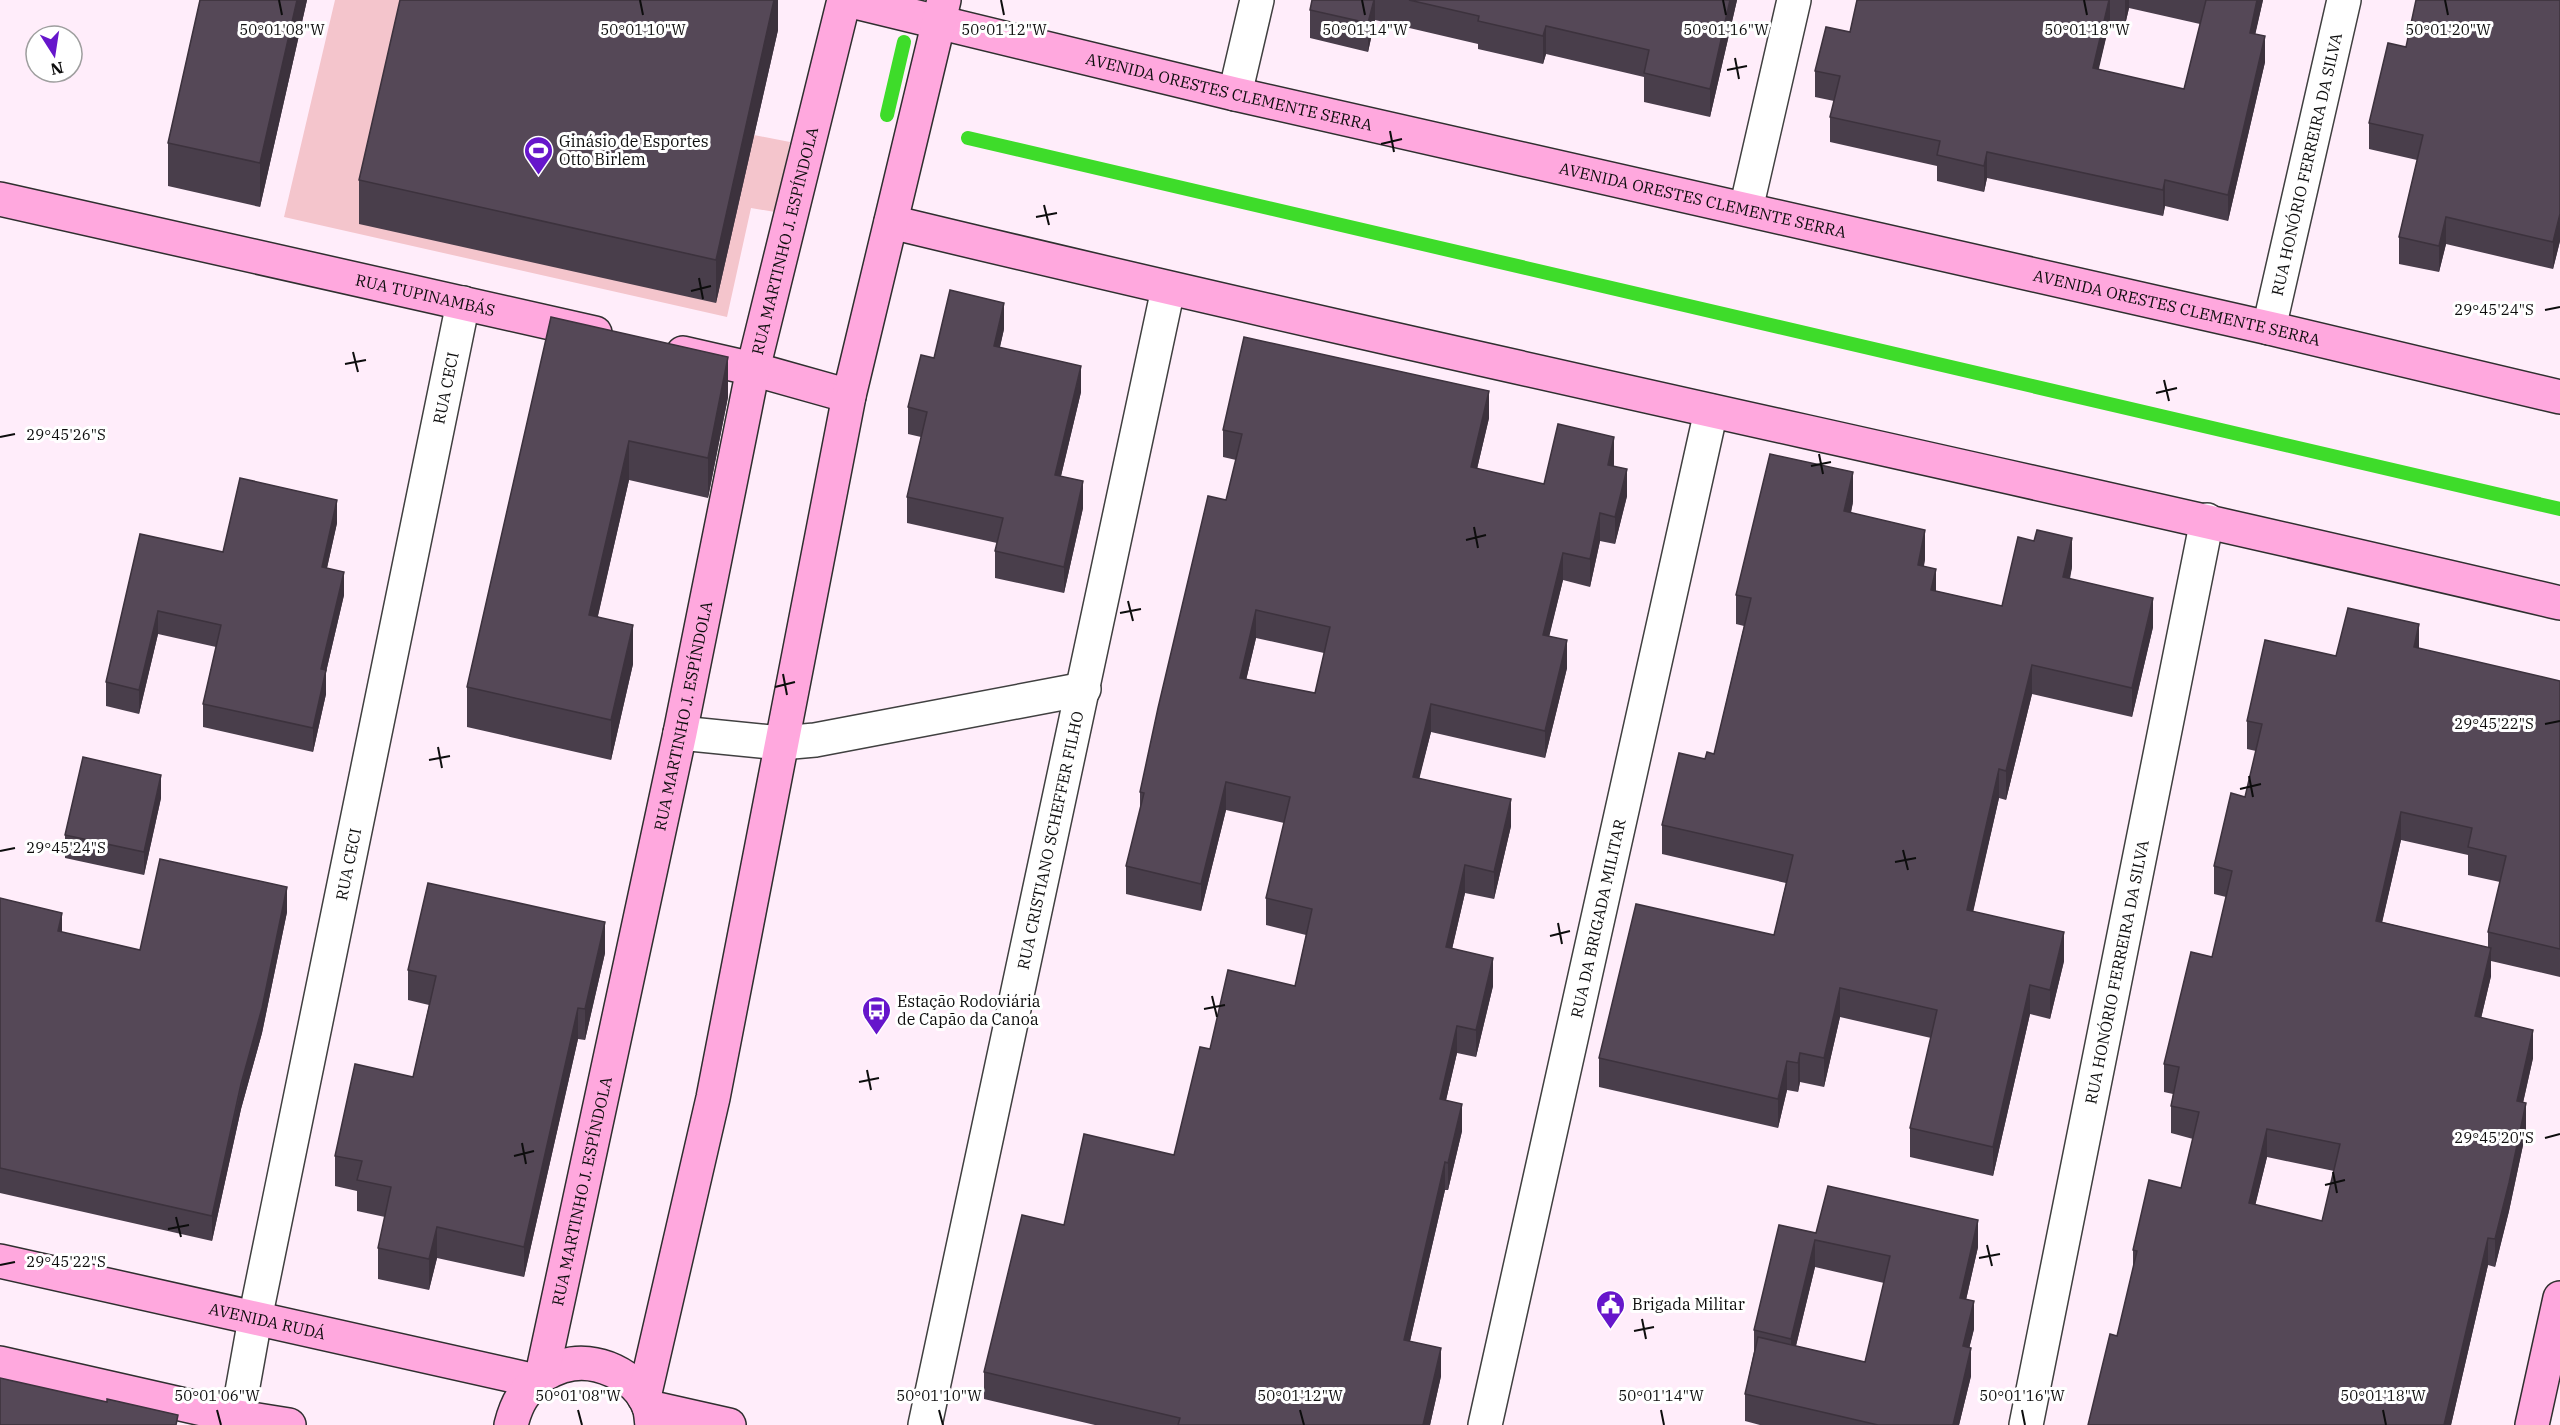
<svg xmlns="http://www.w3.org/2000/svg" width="2560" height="1425" font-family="'IBM Plex Serif',serif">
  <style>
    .pitch { fill: #f4c5cc }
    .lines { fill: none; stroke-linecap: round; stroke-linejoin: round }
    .stream { stroke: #3edc2a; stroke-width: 14 }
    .street-casing { stroke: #404040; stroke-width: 36 }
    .secondary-casing { stroke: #2f2f2f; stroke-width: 36 }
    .street { stroke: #fff; stroke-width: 33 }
    .secondary { stroke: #ffa8de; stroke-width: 33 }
    .wall { fill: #493e4b; fill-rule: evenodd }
    .shaded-wall { fill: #3c323d }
    .building { fill: #554857; stroke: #3c323d; stroke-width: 1.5; fill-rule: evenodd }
    .ticks { fill: none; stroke: #0d0d0d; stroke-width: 2 }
    .labels { text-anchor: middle; stroke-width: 6; stroke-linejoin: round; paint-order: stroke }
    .street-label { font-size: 16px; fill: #0d0d0d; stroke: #fff }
    .poi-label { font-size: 16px; fill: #0d0d0d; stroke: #fff; text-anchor: start }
    .ticks-label { font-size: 15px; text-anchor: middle; fill: #0d0d0d; stroke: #fff; stroke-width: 6; stroke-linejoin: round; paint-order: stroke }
  </style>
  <rect width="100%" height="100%" fill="#ffedfa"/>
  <polygon class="pitch" points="335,0 729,0 744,133 790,142 775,212 751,208 727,317 284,217"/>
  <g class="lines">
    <g class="stream">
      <polyline points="887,115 904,42"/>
      <polyline points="968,138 2560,509"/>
    </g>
    <defs>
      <g id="street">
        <polyline points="1235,94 1257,0"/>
        <polyline points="1746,209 1794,0"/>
        <path id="s1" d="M2269 328 2344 0"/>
        <polyline points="680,733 781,743 815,740 1084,689"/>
        <path id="s2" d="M236 1425 255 1319 463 303"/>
        <path id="s3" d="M925 1425 1168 289"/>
        <path id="s4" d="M1485 1425 1711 411"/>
        <path id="s5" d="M2026 1425 2207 520"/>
      </g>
      <g id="secondary">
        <path id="s6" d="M847 0 1235 94 2269 328 2560 397"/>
        <path id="s7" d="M0 199 595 333"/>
        <path d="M891 222C1446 356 2004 472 2560 603"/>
        <polyline points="683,353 753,369 849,396"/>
        <path id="s8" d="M0 1261 536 1381"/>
        <polyline points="0,1363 238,1417 289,1425"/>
        <path d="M542 1375C549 1372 556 1368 563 1366 595 1356 637 1375 649 1407 651 1412 651 1419 652 1425"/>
        <polyline points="644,1397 713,1098 849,396 944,0"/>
        <polyline points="649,1407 729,1425"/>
        <path id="s9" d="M511 1425C517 1401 524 1392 542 1375L680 733 753 369 844 0"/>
        <polyline points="2532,1425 2560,1298"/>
      </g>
    </defs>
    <use href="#street" class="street-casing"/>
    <use href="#secondary" class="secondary-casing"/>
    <use href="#street" class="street"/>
    <use href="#secondary" class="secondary"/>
  </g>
  <g class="wall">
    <polygon points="200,0 307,0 260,207 168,186 168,143"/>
    <polygon points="778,0 778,30 716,303 359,224 359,180"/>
    <polygon points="1312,0 1737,0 1710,117 1644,102 1644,77 1546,54 1543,64 1478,49 1478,44 1375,20 1368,52 1310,38 1310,10"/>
    <path d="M1857 0H2263L2255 34 2265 62 2228 221 2165 206 2163 216 1987 178 1984 192 1937 181V166L1830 142V117L1834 101 1815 97V71L1850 32ZM2129 8 2200 24 2184 89 2098 70 2110 21 2125 25Z"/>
    <polygon points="2560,0 2560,241 2553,269 2446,244 2439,272 2399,264 2399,237 2417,160 2369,149 2369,123 2406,47"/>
    <polygon points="551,317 728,397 708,498 629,480 598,616 633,664 611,760 467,727 467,687"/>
    <polygon points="1004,329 1000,347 1081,392 1061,476 1083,508 1064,593 995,578 995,551 997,543 907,523 907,497 921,437 908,434 908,407 934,358"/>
    <path d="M1489 418 1477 469 1544 484 1614 464V466L1627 496 1615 544 1600 541 1590 587 1563 580 1549 636 1567 668 1545 758 1431 732 1419 778 1511 826 1494 899 1465 893 1452 949 1493 986 1476 1057 1457 1053 1446 1100 1462 1131 1448 1190H1445L1410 1341 1441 1376 1430 1425H1095L984 1399V1372L1064 1225 1174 1155 1210 1049 1295 986 1306 935 1266 925V898L1284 823 1226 810 1201 911 1126 894V866L1140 811V792L1226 500 1236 460 1223 457V430ZM1256 638 1324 653 1315 693 1246 680Z"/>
    <polygon points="1853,502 1851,513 1925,559 1924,566 1936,591 2002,606 2072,567 2070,579 2153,627 2132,717 2032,694 2006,800 1999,798 1973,911 2064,961 2050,1019 2030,1014 1993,1176 1910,1157 1910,1128 1931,1038 1840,1017 1824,1087 1800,1082 1798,1092 1787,1090 1778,1128 1599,1087 1599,1058 1774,935 1786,883 1662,854 1662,825 1705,759 1714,754 1744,626 1736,624 1736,595"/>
    <polygon points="337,523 327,568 344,595 326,672 326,694 313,752 203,727 203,704 216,647 158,634 139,714 106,706 106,682 140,534 223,552"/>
    <path d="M2419 649 2560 681V977L2491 961V976L2481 1018 2533 1058 2523 1103 2526 1131 2509 1211 2495 1267 2488 1265 2451 1425H2088L2117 1336 2133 1271V1250L2181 1188 2193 1139 2171 1133V1106L2173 1094 2164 1092V1064L2212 957 2226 897 2214 894V866L2245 797 2256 751 2247 749V721L2336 656ZM2401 840 2468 855V875L2500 882 2488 932V948L2382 922ZM2267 1157 2334 1171 2322 1221 2255 1205Z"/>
    <polygon points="161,798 144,875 65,858 65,835"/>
    <polygon points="0,898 62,932 140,950 287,912 262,1033 241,1109 212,1241 0,1193"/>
    <polygon points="605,953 585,1040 578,1039 524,1277 437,1258 429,1290 378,1279 378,1248 385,1217 357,1211 357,1191 335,1186 335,1156 413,1077 429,1005 408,1000 408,970"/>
    <path d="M1816 1233 1978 1247 1966 1300 1974 1329 1969 1348 1971 1376 1959 1425H1760L1745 1421V1394L1754 1352V1330ZM1815 1267 1884 1283 1865 1362 1796 1346Z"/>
  </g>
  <g class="shaded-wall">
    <polygon points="297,0 307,0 260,207 260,163"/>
    <polygon points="774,0 778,0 778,30 716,303 716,260"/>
    <polygon points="1374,0 1375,0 1375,20 1368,52 1368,23"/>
    <polygon points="1730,0 1737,0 1710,117 1710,89"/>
    <polygon points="2109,0 2110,0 2110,21 2093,94 2093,68"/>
    <polygon points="2125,0 2129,0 2129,8 2125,25"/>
    <polygon points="2257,0 2263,0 2250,58 2250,33"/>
    <polygon points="1546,26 1546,54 1543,64 1543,36"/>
    <polygon points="2265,36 2265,62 2228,221 2228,195"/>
    <polygon points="1987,152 1987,178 1984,192 1984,166"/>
    <polygon points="2165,180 2165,206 2163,216 2163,190"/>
    <polygon points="2560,214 2560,241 2553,269 2553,242"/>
    <polygon points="2446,217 2446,244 2439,272 2439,246"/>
    <polygon points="1004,303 1004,329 994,372 994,346"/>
    <polygon points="728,357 728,397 708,498 708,458"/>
    <polygon points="1081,366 1081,392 1055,501 1055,475"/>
    <polygon points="1489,391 1489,418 1471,494 1471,467"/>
    <polygon points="1614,437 1614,464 1608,492 1608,465"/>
    <polygon points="629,441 629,480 589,654 589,615"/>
    <polygon points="1627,469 1627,496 1615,544 1615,517"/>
    <polygon points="1853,472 1853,502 1844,541 1844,511"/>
    <polygon points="1083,481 1083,508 1064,593 1064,567"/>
    <polygon points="337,500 337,523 322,590 322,567"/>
    <polygon points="1600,513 1600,541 1590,587 1590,559"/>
    <polygon points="1925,530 1925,559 1918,594 1918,565"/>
    <polygon points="2072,538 2072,567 2063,606 2063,577"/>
    <polygon points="1563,553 1563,580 1543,662 1543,635"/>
    <polygon points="1936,569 1936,598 1931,590"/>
    <polygon points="344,572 344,595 326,672 326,694 313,752 313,728 321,669"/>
    <polygon points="2153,598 2153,627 2132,717 2132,688"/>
    <polygon points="1256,610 1256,638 1240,706 1240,678"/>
    <polygon points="158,611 158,634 139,714 139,690"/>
    <polygon points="2419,624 2419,652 2414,647"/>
    <polygon points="633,625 633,664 611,760 611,720"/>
    <polygon points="1567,640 1567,668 1545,758 1545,731"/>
    <polygon points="2032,665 2032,694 2006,800 2006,771"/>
    <polygon points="1431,704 1431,732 1413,804 1413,777"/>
    <polygon points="1999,769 1999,798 1967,939 1967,910"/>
    <polygon points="161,775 161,798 144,875 144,852"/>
    <polygon points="1226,782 1226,810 1201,911 1201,884"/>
    <polygon points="1511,799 1511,826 1494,899 1494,872"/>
    <polygon points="2401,812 2401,840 2376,949 2376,921"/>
    <polygon points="1465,865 1465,893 1446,975 1446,947"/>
    <polygon points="287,887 287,912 262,1033 241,1109 212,1241 212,1216"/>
    <polygon points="62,913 62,938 58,931"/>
    <polygon points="605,922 605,953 585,1040 585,1009"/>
    <polygon points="2064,932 2064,961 2050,1019 2050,990"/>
    <polygon points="2491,948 2491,976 2475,1044 2475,1016"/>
    <polygon points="1493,958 1493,986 1476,1057 1476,1030"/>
    <polygon points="2030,985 2030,1014 1993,1176 1993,1147"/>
    <polygon points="1840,988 1840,1017 1824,1087 1824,1058"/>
    <polygon points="578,1008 578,1039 524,1277 524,1247"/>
    <polygon points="1457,1026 1457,1053 1440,1126 1440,1099"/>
    <polygon points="2533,1030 2533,1058 2517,1129 2517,1101"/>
    <polygon points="1800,1053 1800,1082 1798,1092 1798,1063"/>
    <polygon points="1787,1061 1787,1090 1778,1128 1778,1099"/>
    <polygon points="2526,1103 2526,1131 2509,1211 2495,1267 2495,1239"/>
    <polygon points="1462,1104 1462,1131 1448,1190 1448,1163"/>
    <polygon points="2267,1129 2267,1157 2249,1231 2249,1203"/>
    <polygon points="1445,1162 1445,1190 1404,1367 1404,1340"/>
    <polygon points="1978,1220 1978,1247 1960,1326 1960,1298"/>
    <polygon points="437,1227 437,1258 429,1290 429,1259"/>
    <polygon points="2488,1238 2488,1265 2451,1425 2444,1425"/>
    <polygon points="1815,1240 1815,1267 1791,1366 1791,1339"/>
    <polygon points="1974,1301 1974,1329 1963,1374 1963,1346"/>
    <polygon points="1441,1348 1441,1376 1430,1425 1423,1425"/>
    <polygon points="1971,1348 1971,1376 1959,1425 1953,1425"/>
  </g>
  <g class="building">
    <polygon points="200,0 297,0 260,163 168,143"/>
    <polygon points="400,0 774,0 716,260 359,180"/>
    <polygon points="1312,0 1374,0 1368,23 1310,10"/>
    <polygon points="1409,0 1730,0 1710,89 1644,73 1649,50 1546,26 1543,36 1478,21 1479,16"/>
    <polygon points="1857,0 2109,0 2093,68 2184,89 2206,0 2257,0 2250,33 2265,36 2228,195 2165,180 2163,190 1987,152 1984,166 1937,155 1940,141 1830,117 1840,76 1815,71 1826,27 1850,32"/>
    <polygon points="2416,0 2560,0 2560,214 2553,242 2446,217 2439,246 2399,237 2423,135 2369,123 2388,43 2406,47"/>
    <polygon points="950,290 1004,303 994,346 1081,366 1055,475 1083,481 1064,567 995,551 1003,518 907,497 927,412 908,407 921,355 934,358"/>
    <polygon points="551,317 728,357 708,458 629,441 589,615 633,625 611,720 467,687"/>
    <path d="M1244 337 1489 391 1471 467 1544 484 1558 424 1614 437 1608 465 1627 469 1615 517 1600 513 1590 559 1563 553 1543 635 1567 640 1545 731 1431 704 1413 777 1511 799 1494 872 1465 865 1446 947 1493 958 1476 1030 1457 1026 1440 1099 1462 1104 1448 1163 1445 1162 1404 1340 1441 1348 1423 1425H1178L1180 1418 984 1372 1022 1215 1064 1225 1084 1134 1174 1155 1200 1047 1210 1049 1228 970 1295 986 1312 909 1266 898 1290 797 1226 782 1201 884 1126 866 1144 793 1140 792 1158 708 1208 496 1226 500 1242 434 1223 430ZM1256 610 1330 627 1315 693 1240 678Z"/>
    <polygon points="1770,454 1853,472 1844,511 1925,530 1918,565 1936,569 1931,590 2002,606 2018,537 2034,541 2037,530 2072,538 2063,577 2153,598 2132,688 2032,665 2006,771 1999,769 1967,910 2064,932 2050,990 2030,985 1993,1147 1910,1128 1937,1010 1840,988 1824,1058 1800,1053 1798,1063 1787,1061 1778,1099 1599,1058 1636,904 1774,935 1793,855 1662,825 1679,753 1705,759 1707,752 1714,754 1751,598 1736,595"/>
    <polygon points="240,478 337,500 322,567 344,572 321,669 326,670 313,728 203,704 221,625 158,611 139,690 106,682 140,534 223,552"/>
    <path d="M2348 608 2419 624 2414 647 2560 681V949L2488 932 2506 856 2468 847 2472 828 2401 812 2376 921 2491 948 2475 1016 2533 1030 2517 1101 2526 1103 2509 1183 2495 1239 2488 1238 2444 1425H2088L2110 1334 2117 1336 2137 1251 2133 1250 2149 1180 2181 1188 2199 1112 2171 1106 2179 1067 2164 1064 2191 952 2212 957 2232 871 2214 866 2231 793 2245 797 2262 724 2247 721 2265 640 2336 656ZM2267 1129 2340 1144 2322 1221 2249 1203Z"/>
    <polygon points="83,757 161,775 144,852 65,835"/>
    <polygon points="160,859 287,887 262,1008 241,1084 212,1216 0,1168 0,898 62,913 58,931 140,950"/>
    <polygon points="428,883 605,922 585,1009 578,1008 524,1247 437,1227 429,1259 378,1248 391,1187 357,1180 362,1161 335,1156 355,1064 413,1077 436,976 408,970"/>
    <polygon points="1828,1186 1978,1220 1960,1298 1974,1301 1963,1346 1971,1348 1953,1425 1878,1425 1745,1394 1758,1337 1865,1362 1890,1256 1815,1240 1791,1339 1754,1330 1779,1225 1816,1233"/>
    <polygon points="0,1378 107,1402 107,1399 178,1415 176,1425 0,1425"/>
  </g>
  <path class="ticks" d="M279 0 282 15M640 0 643 15M1001 0 1004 15M1362 0 1365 15M1723 0 1726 15M2084 0 2087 15M2445 0 2448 15M1735 58 1739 79M1727 70 1747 66M1390 131 1394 152M1381 144 1402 139M1044 205 1049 225M1036 217 1057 213M699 278 703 299M691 291 711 286M2545 310 2560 307M353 352 358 372M345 364 366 360M2164 380 2169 401M2156 393 2177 388M0 437 15 434M1819 454 1823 474M1811 466 1831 462M1474 527 1478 548M1466 540 1486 535M1128 601 1133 621M1120 613 1141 609M783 674 787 695M775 687 795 682M2545 724 2560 721M438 747 442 768M429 760 450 756M2249 776 2253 797M2240 789 2261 784M1903 850 1908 870M0 851 15 848M1895 862 1916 858M1558 923 1562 944M1550 936 1570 931M1212 996 1217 1017M1204 1009 1225 1005M867 1070 871 1090M859 1082 879 1078M2545 1138 2560 1134M522 1143 526 1164M514 1156 534 1151M2333 1172 2337 1193M2325 1185 2345 1180M176 1217 181 1237M168 1229 189 1225M1987 1245 1992 1266M1979 1258 2000 1254M0 1265 15 1262M1642 1319 1646 1339M1634 1331 1654 1327M217 1410 221 1425M578 1410 582 1425M939 1410 943 1425M1300 1410 1304 1425M1661 1410 1664 1425M2022 1410 2025 1425M2383 1410 2386 1425"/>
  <defs>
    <symbol id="stadium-pin" viewBox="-11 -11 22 30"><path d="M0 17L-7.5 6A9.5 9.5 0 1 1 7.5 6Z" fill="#6616cb" stroke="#fff"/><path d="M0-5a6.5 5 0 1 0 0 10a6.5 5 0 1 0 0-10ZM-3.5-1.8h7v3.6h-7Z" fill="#fff"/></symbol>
    <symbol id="bus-pin" viewBox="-11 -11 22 30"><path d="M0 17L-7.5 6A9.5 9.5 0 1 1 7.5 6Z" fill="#6616cb" stroke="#fff"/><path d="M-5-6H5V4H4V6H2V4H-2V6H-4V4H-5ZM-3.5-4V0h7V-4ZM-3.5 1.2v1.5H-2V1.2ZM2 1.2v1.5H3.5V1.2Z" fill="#fff"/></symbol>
    <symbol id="civic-pin" viewBox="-11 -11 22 30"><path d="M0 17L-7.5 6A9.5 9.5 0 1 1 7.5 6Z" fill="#6616cb" stroke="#fff"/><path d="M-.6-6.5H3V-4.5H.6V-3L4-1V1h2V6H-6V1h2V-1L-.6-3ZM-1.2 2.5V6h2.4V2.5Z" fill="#fff"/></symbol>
  </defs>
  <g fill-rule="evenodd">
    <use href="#stadium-pin" x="522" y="134" width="33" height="45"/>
    <use href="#bus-pin" x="860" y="994" width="33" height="45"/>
    <use href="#civic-pin" x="1594" y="1288" width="33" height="45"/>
  </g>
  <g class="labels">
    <g class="street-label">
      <text dy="6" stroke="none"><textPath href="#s6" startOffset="393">AVENIDA ORESTES CLEMENTE SERRA</textPath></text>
      <text dy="6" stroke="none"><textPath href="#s1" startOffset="168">RUA HONÓRIO FERREIRA DA SILVA</textPath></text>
      <text dy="6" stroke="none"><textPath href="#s6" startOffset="879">AVENIDA ORESTES CLEMENTE SERRA</textPath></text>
      <text dy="6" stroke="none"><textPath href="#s9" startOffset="1220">RUA MARTINHO J. ESPÍNDOLA</textPath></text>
      <text dy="6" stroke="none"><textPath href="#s7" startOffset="436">RUA TUPINAMBÁS</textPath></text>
      <text dy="6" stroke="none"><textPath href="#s6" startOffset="1365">AVENIDA ORESTES CLEMENTE SERRA</textPath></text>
      <text dy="6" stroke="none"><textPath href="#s2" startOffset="1058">RUA CECI</textPath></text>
      <text dy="6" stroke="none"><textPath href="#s9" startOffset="734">RUA MARTINHO J. ESPÍNDOLA</textPath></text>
      <text dy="6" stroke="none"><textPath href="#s3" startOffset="598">RUA CRISTIANO SCHEFFER FILHO</textPath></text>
      <text dy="6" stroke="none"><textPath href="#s2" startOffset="572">RUA CECI</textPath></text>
      <text dy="6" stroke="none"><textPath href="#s4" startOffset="519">RUA DA BRIGADA MILITAR</textPath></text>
      <text dy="6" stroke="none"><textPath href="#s5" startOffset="462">RUA HONÓRIO FERREIRA DA SILVA</textPath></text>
      <text dy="6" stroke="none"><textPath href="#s9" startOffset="248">RUA MARTINHO J. ESPÍNDOLA</textPath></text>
      <text dy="6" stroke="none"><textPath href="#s8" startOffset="274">AVENIDA RUDÁ</textPath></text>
    </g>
    <g class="poi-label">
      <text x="559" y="147">Ginásio de Esportes<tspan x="559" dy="18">Otto Birlem</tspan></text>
      <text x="897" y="1007">Estação Rodoviária<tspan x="897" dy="18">de Capão da Canoa</tspan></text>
      <text x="1632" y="1310">Brigada Militar</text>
    </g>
  </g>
  <g class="ticks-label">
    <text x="282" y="35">50°01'08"W</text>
    <text x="643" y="35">50°01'10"W</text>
    <text x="1004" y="35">50°01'12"W</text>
    <text x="1365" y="35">50°01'14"W</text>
    <text x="1726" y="35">50°01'16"W</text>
    <text x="2087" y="35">50°01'18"W</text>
    <text x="2448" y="35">50°01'20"W</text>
    <text x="2494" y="315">29°45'24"S</text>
    <text x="66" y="440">29°45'26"S</text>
    <text x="2494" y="729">29°45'22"S</text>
    <text x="66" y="853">29°45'24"S</text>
    <text x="2494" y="1143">29°45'20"S</text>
    <text x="66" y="1267">29°45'22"S</text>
    <text x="217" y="1401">50°01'06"W</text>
    <text x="578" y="1401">50°01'08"W</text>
    <text x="939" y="1401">50°01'10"W</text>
    <text x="1300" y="1401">50°01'12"W</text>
    <text x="1661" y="1401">50°01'14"W</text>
    <text x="2022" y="1401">50°01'16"W</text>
    <text x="2383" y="1401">50°01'18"W</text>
  </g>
  <g transform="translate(54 54) rotate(168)"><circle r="28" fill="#ffffff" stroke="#9e9e9e" stroke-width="1.5"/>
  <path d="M0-4.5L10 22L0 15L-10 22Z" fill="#6616cb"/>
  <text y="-9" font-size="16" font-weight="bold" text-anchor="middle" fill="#0d0d0d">N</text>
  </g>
</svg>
